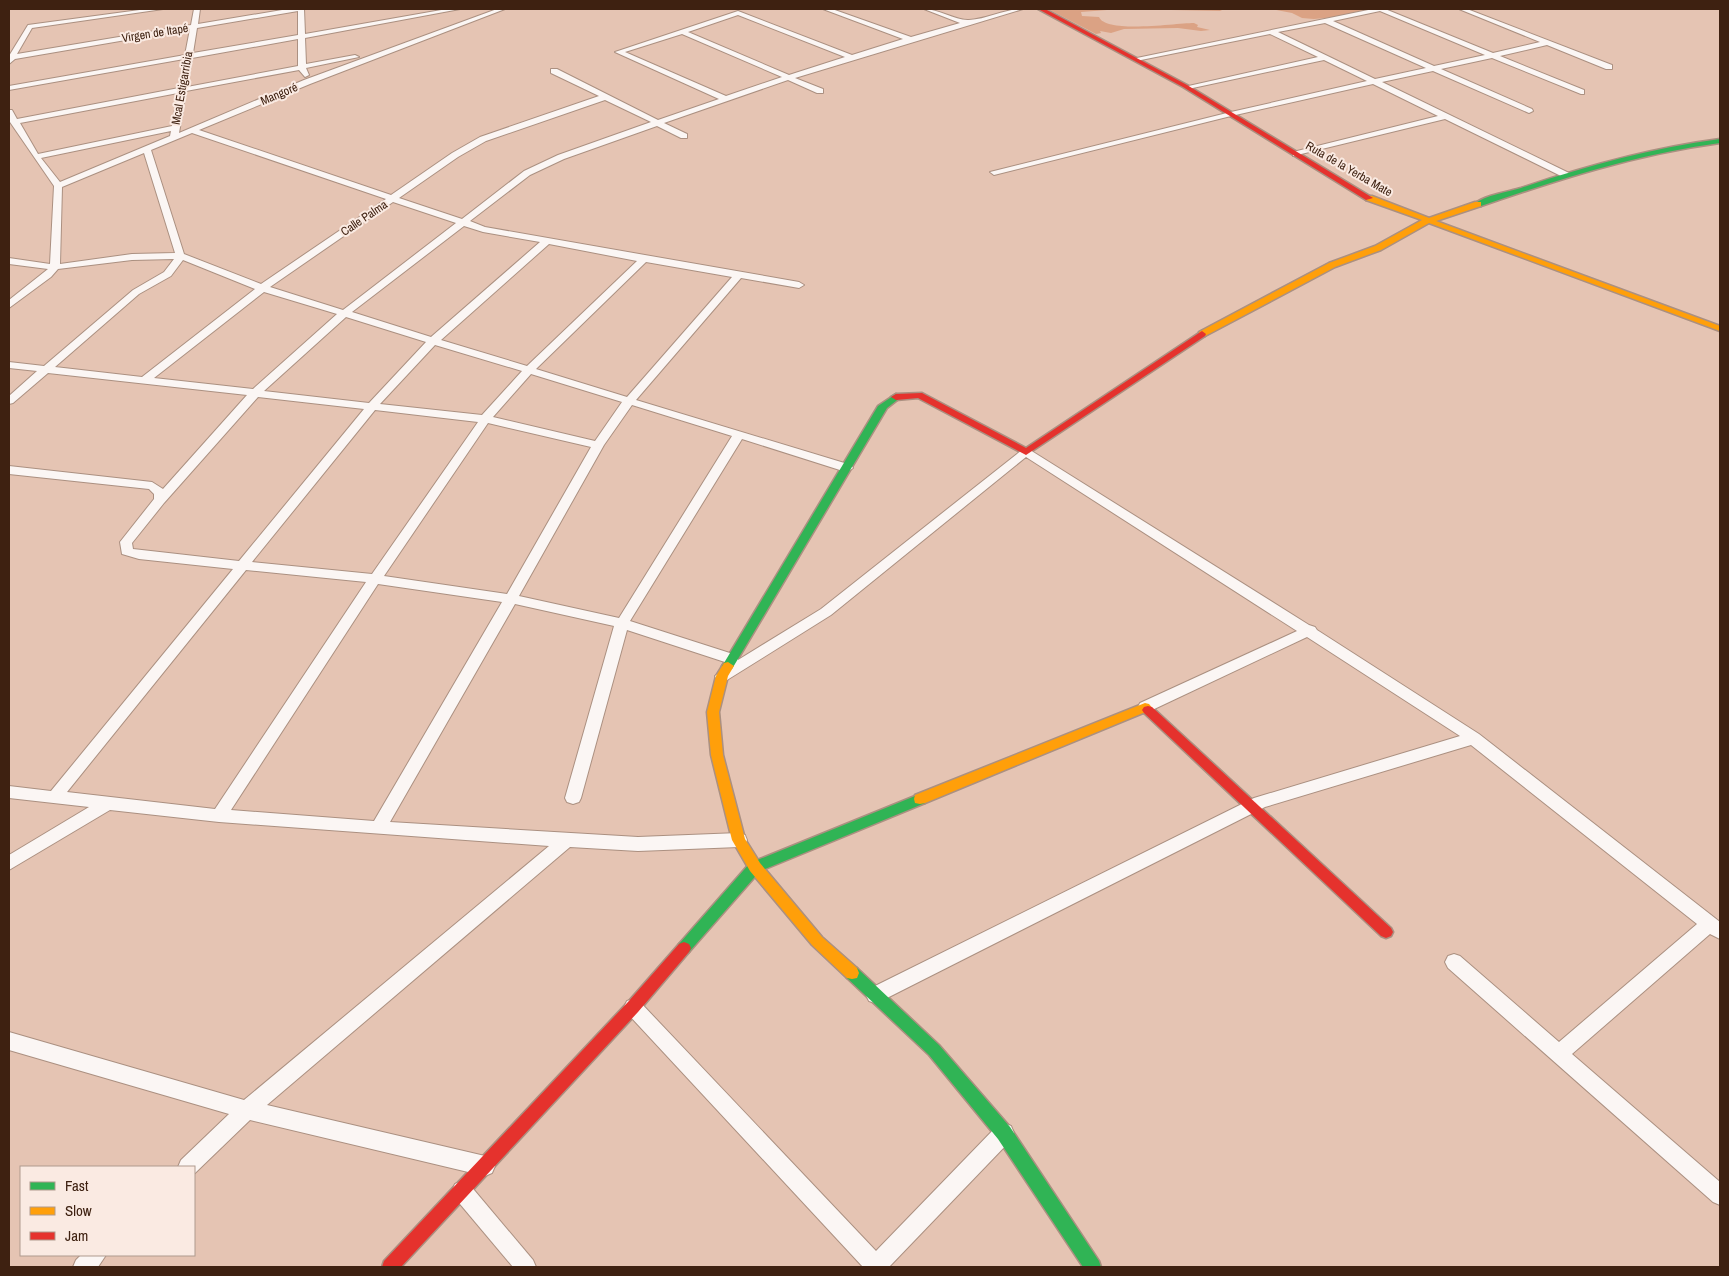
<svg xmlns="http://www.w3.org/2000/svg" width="1729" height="1276" font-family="'Archivo Narrow',sans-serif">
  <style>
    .green { fill: #dba284 }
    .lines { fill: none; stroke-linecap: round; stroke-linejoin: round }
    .street-casing { stroke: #ab9081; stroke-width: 2 }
    .fast-casing { stroke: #ab9081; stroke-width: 3 }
    .slow-casing { stroke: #ab9081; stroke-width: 3 }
    .jam-casing { stroke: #ab9081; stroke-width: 3 }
    .street { fill: #fbf6f4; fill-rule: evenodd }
    .fast { fill: #30b455; fill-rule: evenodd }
    .slow { fill: #ff9f0a; fill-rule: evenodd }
    .jam { fill: #e5322d; fill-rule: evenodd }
    .labels { text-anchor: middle; stroke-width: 4; stroke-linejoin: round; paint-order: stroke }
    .far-street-label { font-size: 12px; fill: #3e2111; stroke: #faeae2 }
  </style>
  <rect width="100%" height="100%" fill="#e5c4b3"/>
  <g class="green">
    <path d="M1048 9H1218L1222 11 1120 9 1081 12 1082 16 1099 17C1106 34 1176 23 1194 23L1198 25 1197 27 1210 30 1201 31 1178 28 1124 29 1111 33 1100 31 1101 33 1096 34Z"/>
    <polygon points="1271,9 1380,9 1368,14 1314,19 1302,18 1292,13"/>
  </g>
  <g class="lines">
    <defs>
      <g id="street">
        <path d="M147 9H163L32 28 17 54 191 25 194 9H200L198 24 288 9H304L305 34 447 9H460L305 38 306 64 355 55 359 57 306 68 309 75 305 77 299 70 186 91 179 133 304 80 497 9H505L310 84 199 130 391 195 452 153 480 137 599 96 551 73V69H557L658 120 719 99 615 52 738 11 852 55 903 39 823 9H832L911 37 960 23 924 9C939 9 956 21 969 20 988 19 1004 9 1023 9L795 78 823 89V93H817L788 80 664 123 687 134V138H681L657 126 564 159 530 175 470 221 485 227 799 282 804 285 799 288 741 278 636 400 851 465 853 468 847 472 843 471 742 439 630 621 736 655 738 660 821 609 1022 450H1030L1309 625 1315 627 1317 630 1479 734 1720 922V939L1710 934 1572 1054 1720 1182V1205L1713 1202 1448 968 1445 962 1448 956 1454 954 1460 956 1559 1042 1697 924 1471 745 1265 807 881 1001 875 1003 869 1001 866 995 869 989 1254 798 1460 736 1307 637 1150 711H1140L1138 707 1140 703 1297 631 1026 457 831 615 727 680H717L715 676 731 664 627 630 581 798 579 802 573 804 567 802 565 798 614 626 515 604 390 822 638 837 739 833 745 835 747 840 745 845 739 847 638 851 570 847 267 1105 485 1156 492 1159 495 1166 492 1173 485 1176 250 1120 194 1174V1167H178L181 1160 229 1114 9 1050V1032L244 1100 549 846 219 822 110 810 9 870V855L89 807 9 798V786L51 791 233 569 139 559 122 554 120 542 154 499V494L149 489 9 474V466L152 482 163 489 247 395 48 373 13 403 9 404V396L37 371 9 368V362L44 366 133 290 164 272 174 259 132 260 58 269 51 277 9 308V300L48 269 9 264V258L50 264 54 186 10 122 9 110H12L17 119 179 88 184 59 9 90V86L185 55 190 29 15 59 9 64V56L28 25ZM298 11V35L193 53 197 28ZM738 15 845 57 789 75 688 32ZM682 34 782 77 726 96 625 52ZM298 39V66L187 87 192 58ZM178 93 172 126 38 154 20 123ZM605 100 651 122 558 155 524 171 462 219 399 198 458 157 486 141ZM171 131 170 136 60 182 41 158ZM192 133 386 199 261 284 184 254 151 150ZM144 153 175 253 132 254 60 264 62 187ZM393 202 456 223 343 310 270 287ZM464 226 483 232 540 242 431 337 352 312ZM549 244 637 261 527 366 441 340ZM183 260 255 289 142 377 55 367 139 294 171 276ZM646 262 732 277 627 397 536 369ZM264 292 337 314 253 389 154 378ZM346 317 426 342 369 403 264 391ZM435 345 522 371 482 415 380 404ZM531 374 622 402 595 441 493 417ZM258 397 364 409 239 561 133 549 132 543 164 503ZM632 405 732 436 619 618 519 596 604 445ZM375 410 478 422 372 574 252 562ZM488 423 591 447 507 594 384 576ZM246 570 366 582 215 809 67 792ZM378 584 502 602 374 821 231 810Z"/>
        <path d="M1373 9H1385L1493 53 1540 42 1459 9H1467L1612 65V69H1606L1547 45 1500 56 1584 90V94H1581L1492 58 1441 69 1532 109 1533 111 1529 113 1433 71 1382 82 1569 173V177H1563L1445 119 1293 156V152L1438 116 1373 84 1231 116 994 175 990 172 1231 112 1367 81 1324 60 1188 89 1184 87 1318 57 1270 34 1136 61 1132 59ZM1380 11 1485 55 1434 66 1333 21ZM1325 23 1426 68 1375 79 1278 32Z"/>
        <polygon points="633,999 639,1001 876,1251 997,1126 1004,1123 1011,1126 1014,1133 1011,1140 889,1267 863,1267 627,1013 624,1007 627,1001"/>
        <polygon points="462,1181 469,1184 533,1260 536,1267 513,1267 455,1198 452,1191 455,1184"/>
        <polygon points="81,1255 106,1255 98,1267 73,1267 76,1260"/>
      </g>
      <g id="fast">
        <path d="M1720 139V143C1637 154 1560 179 1481 206L1474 204C1486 195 1507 192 1521 188 1586 166 1651 148 1720 139Z"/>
        <polygon points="896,394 901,397 887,408 732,669 724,669 722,666 724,663 878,406"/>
        <polygon points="920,794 925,795 926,799 925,803 760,871 689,952 684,954 679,952 677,948 679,944 750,863"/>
        <polygon points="852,967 857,968 939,1045 1010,1127 1099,1261 1101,1267 1083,1267 998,1139 929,1055 847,978 845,973 847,968"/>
      </g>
      <g id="slow">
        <polygon points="1366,196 1372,196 1429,218 1475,202 1481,202 1481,206 1436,221 1720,326 1720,331 1429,223 1381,250 1335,267 1205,336 1199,336 1199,332 1329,263 1375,246 1422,220 1366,200"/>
        <polygon points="728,662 734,666 728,676 719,712 723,755 745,839 760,863 822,937 857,968 859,973 857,978 852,979 847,978 812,945 750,871 732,840 711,755 707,712 716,676 724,663"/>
        <polygon points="1145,703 1149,704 1154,710 1152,713 1148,714 1143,713 925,803 920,804 915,803 914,799 915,795"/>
      </g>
      <g id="jam">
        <polygon points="1038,9 1045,9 1187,85 1373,198 1366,200 1183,87"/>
        <polygon points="1202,331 1206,334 1205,336 1026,455 918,398 896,400 891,397 896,394 922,393 1026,448"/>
        <polygon points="1148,706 1152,707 1391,928 1393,932 1391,936 1386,938 1381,936 1144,713 1142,710 1144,707"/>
        <polygon points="684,942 689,944 691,948 689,952 638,1012 401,1267 382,1267 384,1261 628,1002 679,944"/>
      </g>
    </defs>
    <use href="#street" class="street-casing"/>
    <use href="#fast" class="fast-casing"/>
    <use href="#slow" class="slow-casing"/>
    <use href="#jam" class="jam-casing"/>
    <use href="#street" class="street"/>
    <use href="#fast" class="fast"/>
    <use href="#slow" class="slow"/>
    <use href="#jam" class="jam"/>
  </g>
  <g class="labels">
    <g class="far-street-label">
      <text transform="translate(155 33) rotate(-9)" y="4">Virgen de Itapé</text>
      <text transform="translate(182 88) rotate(-80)" y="4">Mcal Estigarribia</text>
      <text transform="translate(279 94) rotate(-23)" y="4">Mangoré</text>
      <text transform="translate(1349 169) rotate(30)" y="4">Ruta de la Yerba Mate</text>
      <text transform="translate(364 218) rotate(-34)" y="4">Calle Palma</text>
    </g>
  </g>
  <rect width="1729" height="1276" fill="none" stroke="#3e2111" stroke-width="20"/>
  <rect x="20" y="1166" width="175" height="90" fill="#faeae2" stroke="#af9a8e"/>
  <rect x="30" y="1182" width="25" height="8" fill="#30b455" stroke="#af9a8e"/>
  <text x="65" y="1191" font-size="15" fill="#3e2111">Fast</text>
  <rect x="30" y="1207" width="25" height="8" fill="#ff9f0a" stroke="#af9a8e"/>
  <text x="65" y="1216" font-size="15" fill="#3e2111">Slow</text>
  <rect x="30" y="1232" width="25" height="8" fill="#e5322d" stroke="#af9a8e"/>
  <text x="65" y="1241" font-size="15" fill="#3e2111">Jam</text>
</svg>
